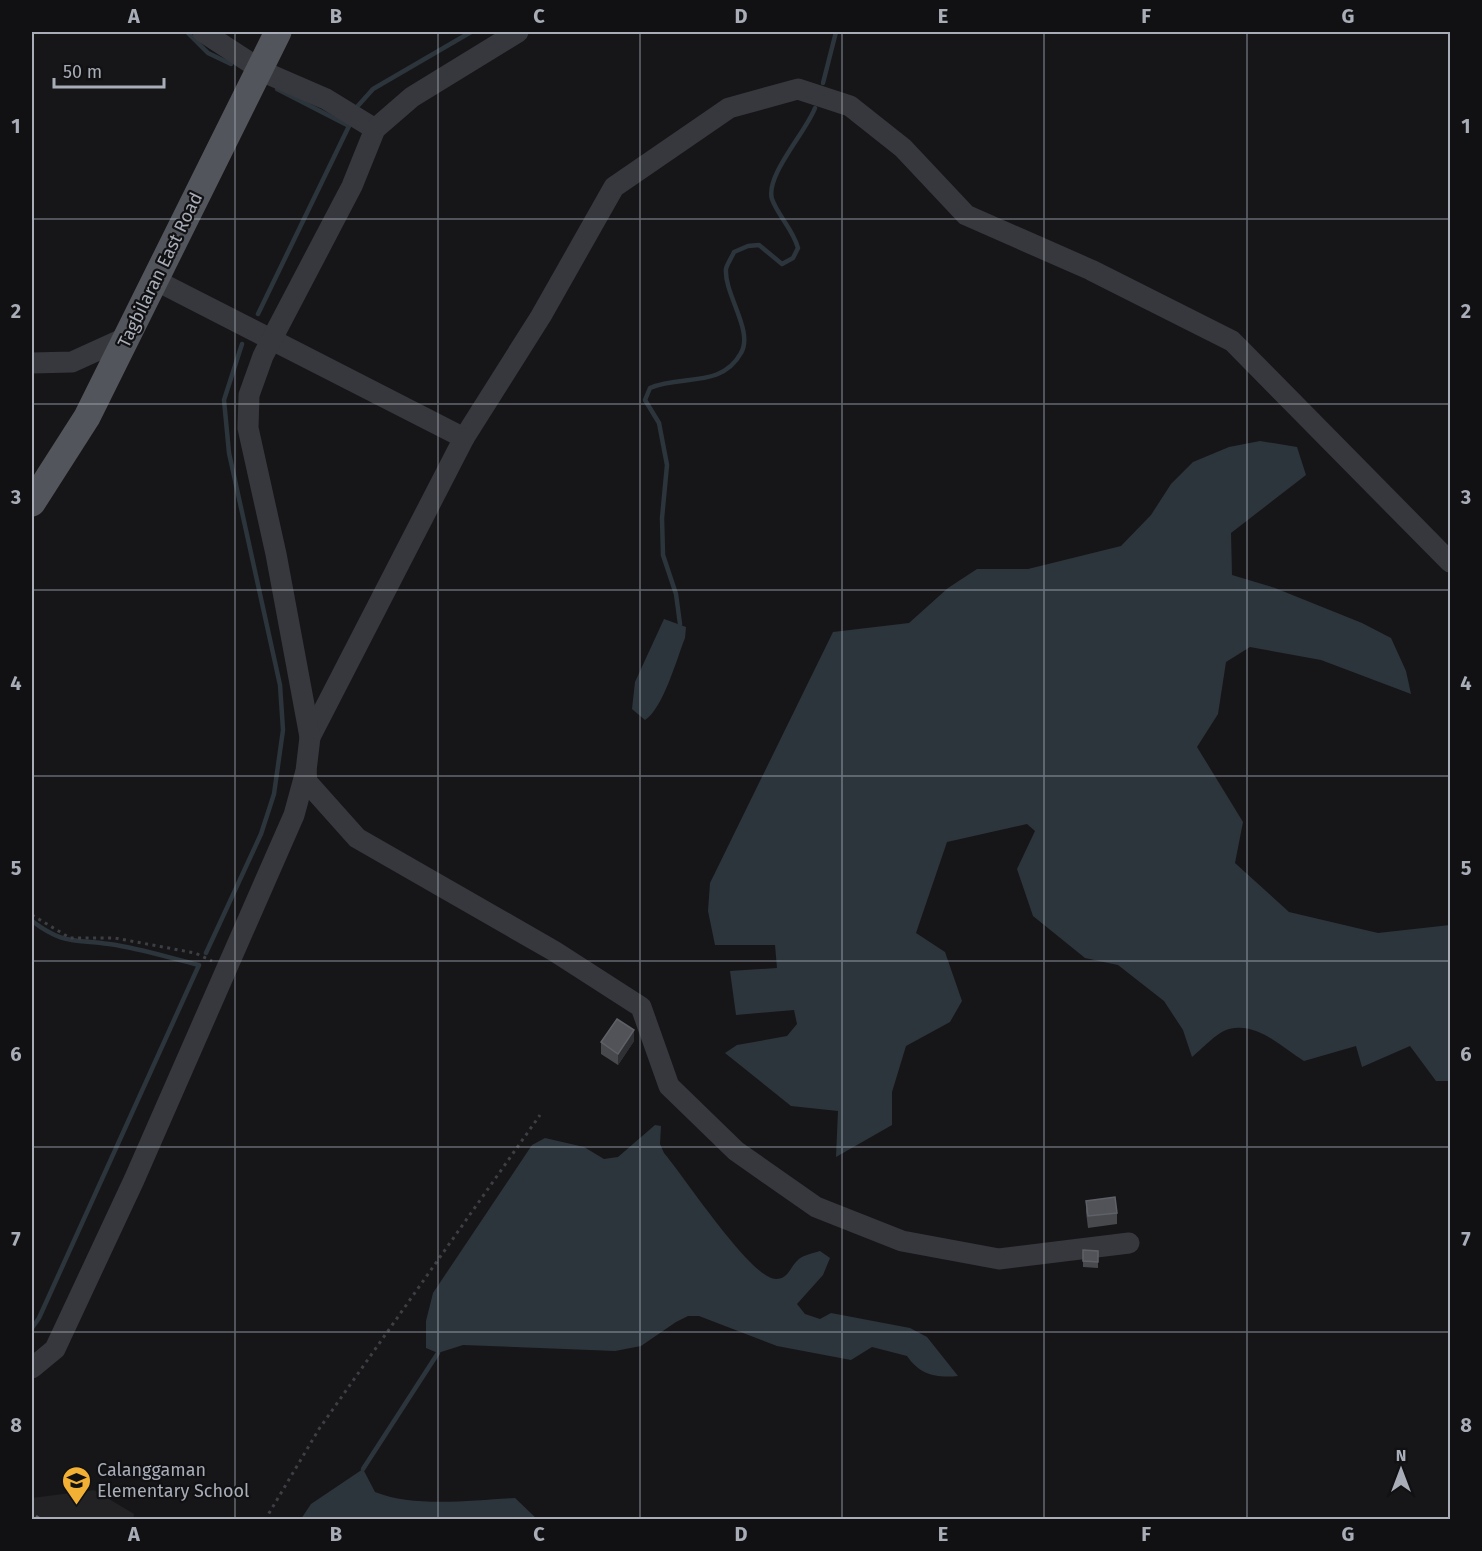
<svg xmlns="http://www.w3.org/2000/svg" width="1482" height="1551" font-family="'Fira Sans',sans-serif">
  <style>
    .built { fill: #222225 }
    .water { fill: #2c353c }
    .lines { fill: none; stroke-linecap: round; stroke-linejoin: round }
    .stream { stroke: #2c353c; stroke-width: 4.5 }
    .path { stroke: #3d3f44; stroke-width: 3; stroke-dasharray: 3 4.5; stroke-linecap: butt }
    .minor { stroke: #37383d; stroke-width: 21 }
    .major { stroke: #53555c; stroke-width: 27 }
    .wall { fill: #47494d }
    .shaded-wall { fill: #2f3033 }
    .building { fill: #525359; stroke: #5f6168; stroke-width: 1.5 }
    .grid { fill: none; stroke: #a8adb8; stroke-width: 1.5; stroke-opacity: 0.55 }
    .labels { text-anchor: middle; stroke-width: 4.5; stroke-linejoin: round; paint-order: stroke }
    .street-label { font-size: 18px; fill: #a8adb8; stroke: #111113 }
    .poi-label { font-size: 18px; fill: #a8adb8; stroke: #111113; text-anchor: start }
    .neatline { fill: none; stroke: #a8adb8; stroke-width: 2 }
    .grid-label { font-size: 20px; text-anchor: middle; font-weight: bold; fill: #a8adb8 }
  </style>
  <rect width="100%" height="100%" fill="#161618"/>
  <polygon class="built" points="94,1490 134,1514 133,1519 32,1519 32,1498"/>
  <g class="water">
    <path d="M1260 441 1297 447 1306 475 1231 533 1232 575 1275 588 1362 623 1391 638 1406 671 1411 694 1321 660 1250 647 1226 662 1218 714 1197 747 1243 822 1235 863 1289 912 1378 933 1450 925V1081H1436L1410 1046 1362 1067 1356 1046 1304 1061C1281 1047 1258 1022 1229 1029 1217 1032 1202 1049 1192 1057L1183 1030 1164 1001 1118 965 1085 958 1033 916 1017 869 1035 831 1027 824 947 842 916 933 945 952 962 1001 950 1022 906 1046 892 1092V1125L836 1157 838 1111 791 1106 725 1053 737 1045 787 1036 797 1024 794 1010 736 1015 730 971 777 968 775 945H715L708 911 710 883 833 632 909 623 948 588 977 569H1028L1121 546 1151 515 1171 484 1193 462 1229 447Z"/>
    <path d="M664 619 686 627 685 638C677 658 663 709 645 720L632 709 635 682Z"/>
    <path d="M655 1125 661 1126 660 1144 664 1153C683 1175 752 1280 776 1279 789 1279 790 1266 799 1259 804 1255 814 1253 820 1251L830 1258 823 1275 797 1304 805 1314 820 1319 831 1313 910 1328 927 1337 958 1376C936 1378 920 1375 907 1356L872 1347 851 1360 777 1346 699 1316H688L676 1322 641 1346 615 1351 463 1345 438 1353 426 1348V1321L433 1293 532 1145 545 1138 584 1147 604 1159 618 1157Z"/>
    <path d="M363 1469 375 1492C414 1508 473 1500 515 1498L537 1519H301L311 1504Z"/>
  </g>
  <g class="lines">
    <g class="stream">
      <polyline points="187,32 208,53 231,64"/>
      <polyline points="823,83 836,32"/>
      <polyline points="277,89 349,126"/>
      <polyline points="356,108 373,89 471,32"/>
      <polyline points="258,314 349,126 350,119"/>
      <path d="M680 624 676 594 663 555 662 518 667 465 659 423 645 400 650 388C681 374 721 389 741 353 754 331 724 294 726 269 727 264 732 257 734 252L748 246 759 245 782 264 793 258 798 248C793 229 778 216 772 199 765 176 806 132 815 108"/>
      <path d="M32 921C64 945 73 939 109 944 139 948 170 958 199 965L39 1318 32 1328"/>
      <polyline points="206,953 261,834 274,794 283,730 280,685 229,453 224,400 242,344"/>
      <polyline points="363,1469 438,1353"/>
    </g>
    <g class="path">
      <polyline points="32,915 70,938 115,938 195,953 212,961"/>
      <polyline points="265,1520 319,1429 540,1115"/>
    </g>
    <g class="minor">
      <polyline points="203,32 266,73 326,99 375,129"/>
      <polyline points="155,280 464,438 541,316 614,187 729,108 798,89 850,106 903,148 966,215 1091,270 1232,341 1450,562"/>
      <polyline points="32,363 72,362 127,337"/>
      <polyline points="310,737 464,438"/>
      <polyline points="306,771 307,782 357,838 554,951 641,1007 669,1086 736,1151 816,1207 902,1241 999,1259 1129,1243"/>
      <polyline points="32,1368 55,1349 134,1180 294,815 306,771 310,737 276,554 248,428 249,395 263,356 352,186 375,129 412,97 518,32"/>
    </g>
    <polyline class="major" points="32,503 87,417 278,32"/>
  </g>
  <g class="wall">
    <polygon points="634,1041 618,1065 601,1054 601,1042"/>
    <polygon points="1086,1201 1117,1213 1117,1224 1088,1228 1086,1212"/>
    <polygon points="1083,1250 1098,1251 1098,1268 1083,1267"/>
  </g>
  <polygon class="shaded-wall" points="634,1030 634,1041 618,1065 618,1054"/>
  <g class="building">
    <polygon points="617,1019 634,1030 618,1054 601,1042"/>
    <polygon points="1115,1197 1117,1213 1088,1216 1086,1201"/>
    <polygon points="1083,1250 1098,1251 1098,1262 1083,1261"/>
    <polygon points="37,1516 43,1520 34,1520"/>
  </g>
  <path class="grid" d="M235 32V1520M438 32V1520M640 32V1520M842 32V1520M1044 32V1520M1247 32V1520M32 219H1450M32 404H1450M32 590H1450M32 776H1450M32 961H1450M32 1147H1450M32 1332H1450"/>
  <defs>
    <symbol id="school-pin" viewBox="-11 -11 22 30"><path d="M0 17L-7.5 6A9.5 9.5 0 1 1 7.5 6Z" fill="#f2b134" stroke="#111113"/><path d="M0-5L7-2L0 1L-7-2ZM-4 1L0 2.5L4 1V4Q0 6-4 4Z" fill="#111"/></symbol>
  </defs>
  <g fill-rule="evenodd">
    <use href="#school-pin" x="60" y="1464" width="33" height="45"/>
  </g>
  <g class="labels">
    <g class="street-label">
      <text transform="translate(160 270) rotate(-64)" y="6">Tagbilaran East Road</text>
    </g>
    <g class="poi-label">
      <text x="97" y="1476">Calanggaman<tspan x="97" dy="21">Elementary School</tspan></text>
    </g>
  </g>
  <rect width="1482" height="1551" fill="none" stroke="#111113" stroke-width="66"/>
  <g transform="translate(1401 1470)" stroke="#111113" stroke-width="4.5" paint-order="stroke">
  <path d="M0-4.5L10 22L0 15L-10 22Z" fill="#a8adb8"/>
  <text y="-9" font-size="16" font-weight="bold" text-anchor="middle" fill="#a8adb8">N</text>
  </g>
  <path d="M54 78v9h110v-9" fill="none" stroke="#a8adb8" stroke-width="3"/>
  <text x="63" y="78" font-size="18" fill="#a8adb8" stroke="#111113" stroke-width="4.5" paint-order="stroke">50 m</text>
  <rect x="33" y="33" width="1416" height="1485" class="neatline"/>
  <g class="grid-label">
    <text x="134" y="23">A</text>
    <text x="336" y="23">B</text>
    <text x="539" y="23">C</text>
    <text x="741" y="23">D</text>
    <text x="943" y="23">E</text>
    <text x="1146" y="23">F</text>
    <text x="1348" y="23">G</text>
    <text x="16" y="133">1</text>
    <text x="1466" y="133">1</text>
    <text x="16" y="318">2</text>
    <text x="1466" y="318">2</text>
    <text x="16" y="504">3</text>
    <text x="1466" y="504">3</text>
    <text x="16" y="690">4</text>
    <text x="1466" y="690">4</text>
    <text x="16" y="875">5</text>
    <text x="1466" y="875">5</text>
    <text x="16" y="1061">6</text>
    <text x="1466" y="1061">6</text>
    <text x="16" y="1246">7</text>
    <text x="1466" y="1246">7</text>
    <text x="16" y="1432">8</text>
    <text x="1466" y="1432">8</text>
    <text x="134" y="1541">A</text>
    <text x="336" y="1541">B</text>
    <text x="539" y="1541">C</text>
    <text x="741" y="1541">D</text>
    <text x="943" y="1541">E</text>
    <text x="1146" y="1541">F</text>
    <text x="1348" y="1541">G</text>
  </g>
</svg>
